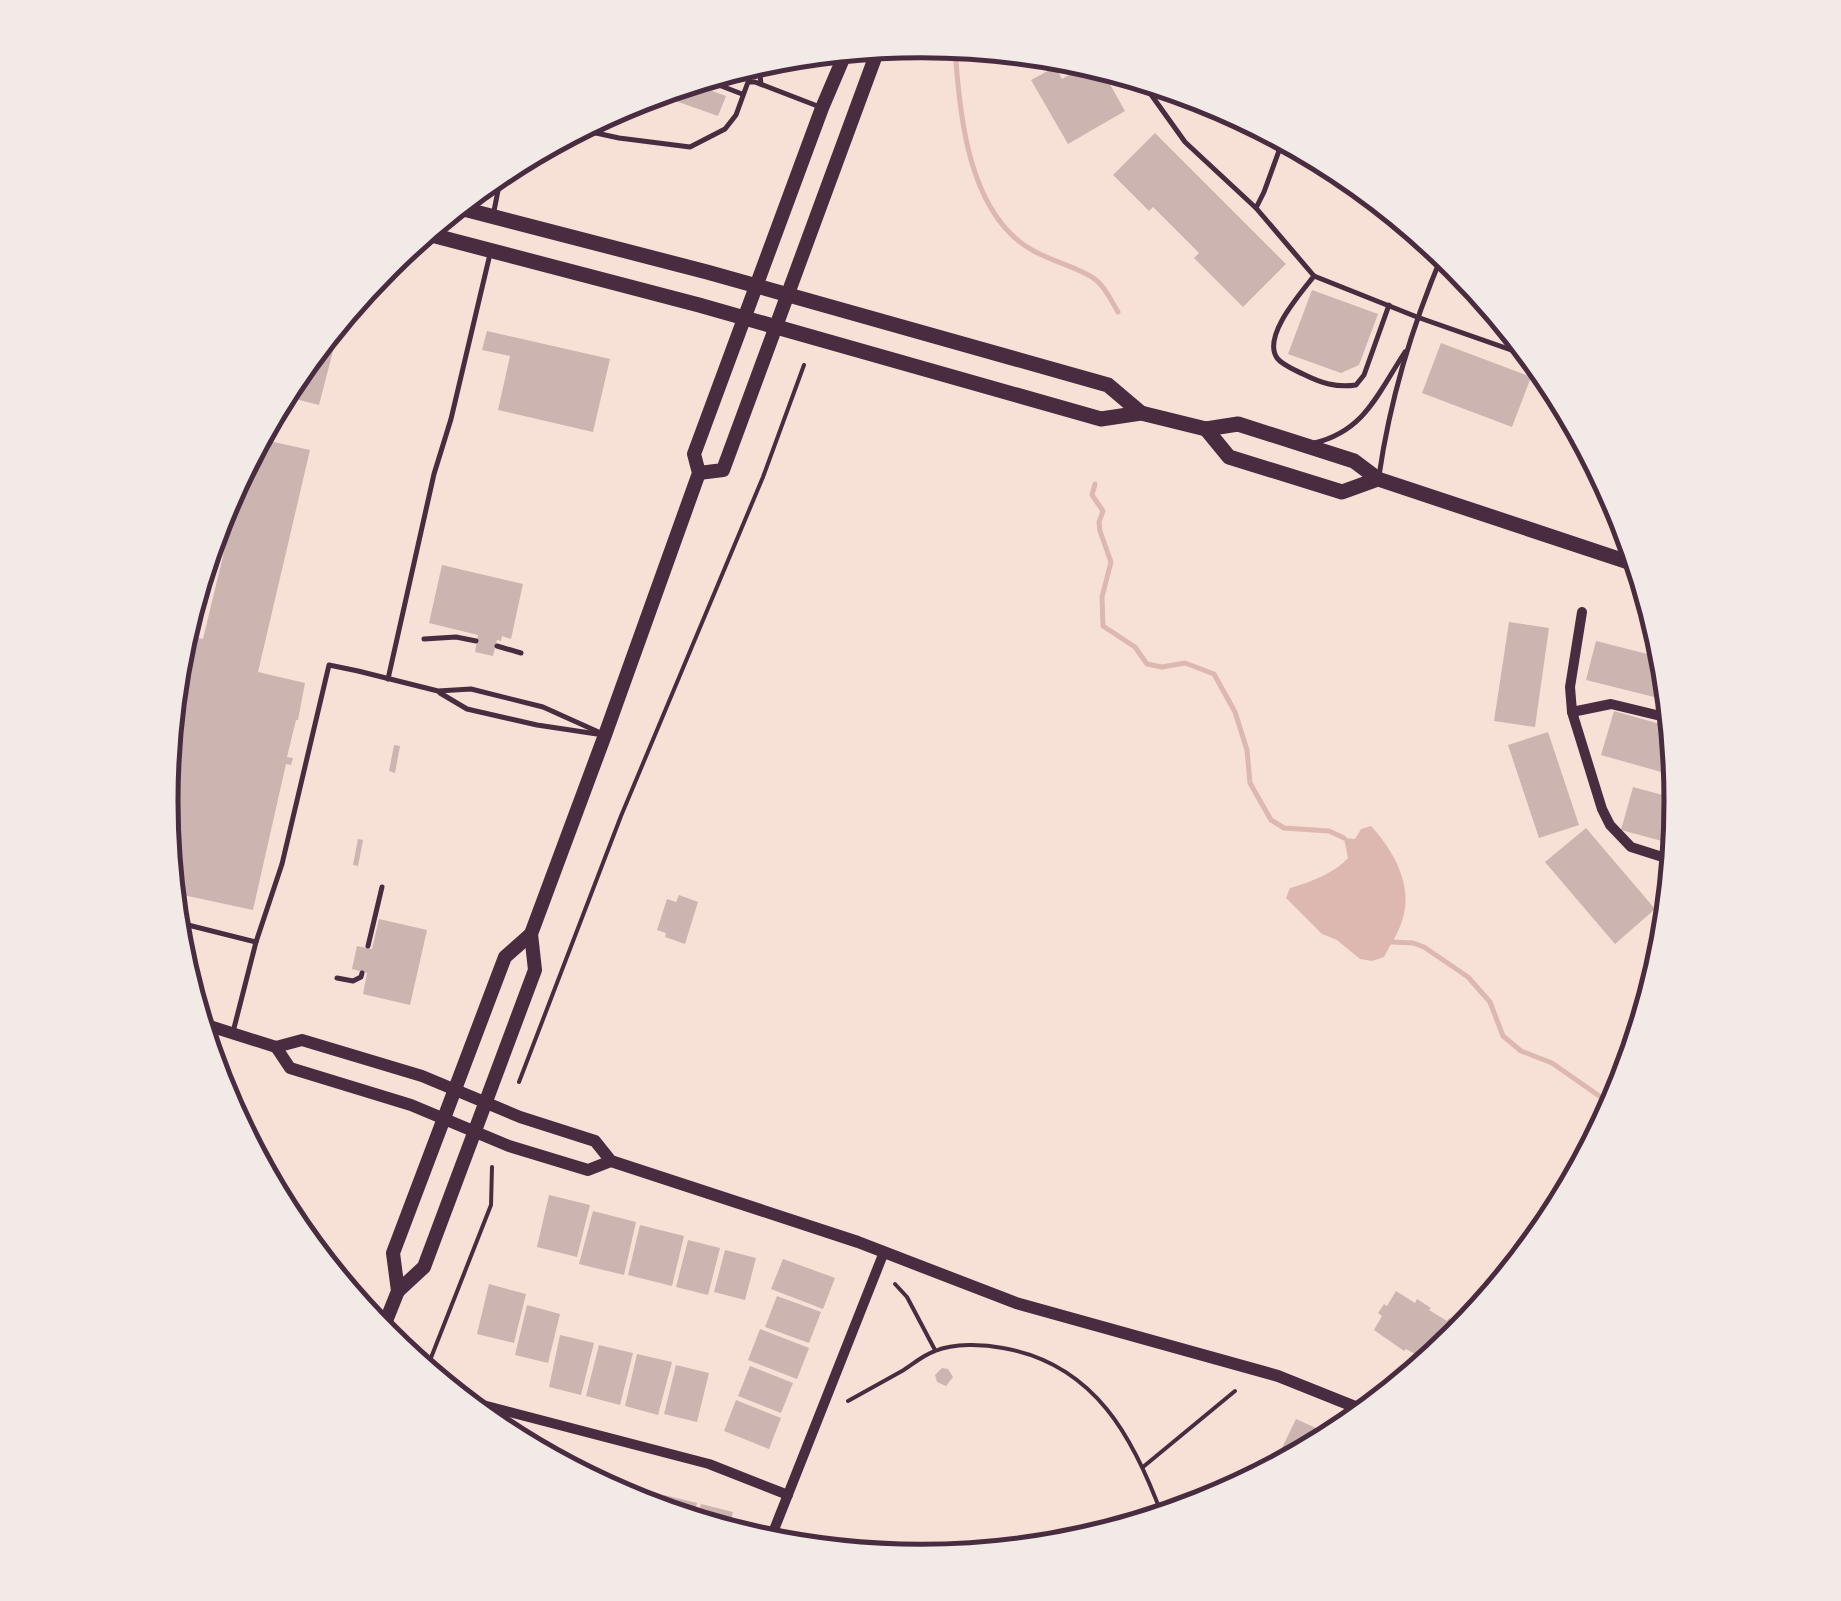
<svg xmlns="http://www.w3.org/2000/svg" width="1841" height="1601" font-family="'Fira Sans Condensed',sans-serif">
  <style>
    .water { fill: #dcb8b0 }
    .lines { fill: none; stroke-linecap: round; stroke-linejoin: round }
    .stream { stroke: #dcb8b0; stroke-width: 5 }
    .building { fill: #ccb4b1 }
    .path { stroke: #4a2c40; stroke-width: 4 }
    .service { stroke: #4a2c40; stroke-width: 5 }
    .minor { stroke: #4a2c40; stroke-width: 10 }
    .tertiary { stroke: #4a2c40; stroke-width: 12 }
    .secondary { stroke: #4a2c40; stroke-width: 14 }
    .primary { stroke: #4a2c40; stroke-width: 15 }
    .rim { fill: none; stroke: #4a2c40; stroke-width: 5 }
  </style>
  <rect width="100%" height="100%" fill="#f7e1d7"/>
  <path class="water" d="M1371 826C1394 851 1414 887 1402 921 1398 934 1390 945 1384 957L1372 961 1360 959 1337 940 1322 934 1286 898 1290 888C1309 883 1336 872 1348 858L1344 838 1355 839 1361 829Z"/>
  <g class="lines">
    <g class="stream">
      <path d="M951 43 955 47C959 113 968 214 1032 250 1050 261 1081 268 1096 280 1105 287 1112 302 1118 312"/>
      <polyline points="1095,484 1092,495 1103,511 1099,522 1100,531 1111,562 1102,597 1103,626 1135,647 1147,664 1162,667 1185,663 1214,674 1235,712 1247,750 1250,783 1271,820 1284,828 1329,831 1344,838"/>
      <polyline points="1391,942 1413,943 1424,947 1468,977 1490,1002 1503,1036 1521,1051 1552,1063 1615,1107"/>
    </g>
  </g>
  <g class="building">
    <polygon points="1092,62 1098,63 1125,111 1068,144 1031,80 1055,67 1062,79"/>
    <polygon points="685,81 726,96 718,116 650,92"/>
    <polygon points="1155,133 1286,264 1243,307 1194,258 1199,253 1153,207 1149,211 1113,175"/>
    <polygon points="1312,290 1378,314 1359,365 1341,373 1288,354"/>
    <polygon points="342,313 345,320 345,331 335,343 319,405 279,395 288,378"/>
    <polygon points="487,331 610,359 593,432 498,410 510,356 482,350"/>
    <polygon points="1441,343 1531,377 1512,427 1422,393"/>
    <polygon points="256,438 310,450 258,672 305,683 298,720 296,720 287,757 293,758 291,765 286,764 253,910 169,892 160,800 175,652 180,634 203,639 247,456"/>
    <polygon points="442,565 523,584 511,639 502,636 501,641 497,640 493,656 475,652 478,635 429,623"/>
    <polygon points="1509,622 1549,628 1535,727 1494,721"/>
    <polygon points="1596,641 1667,659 1670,685 1666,700 1586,680"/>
    <polygon points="1614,711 1674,728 1679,777 1601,755"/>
    <polygon points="1548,732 1579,825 1539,838 1508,745"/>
    <polygon points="394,745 400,746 395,773 389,771"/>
    <polygon points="1633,787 1681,800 1677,845 1621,830"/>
    <polygon points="1586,828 1655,909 1615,944 1545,862"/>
    <polygon points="358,839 363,840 358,866 353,865"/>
    <polygon points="679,895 698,902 685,944 665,937 666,933 657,930 667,899 676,902"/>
    <polygon points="379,919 427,930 410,1005 363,994 367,973 352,969 357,946 372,949"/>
    <polygon points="549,1195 590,1205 577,1257 537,1247"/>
    <polygon points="593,1211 636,1222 624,1275 579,1264"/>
    <polygon points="640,1225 684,1236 672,1286 628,1275"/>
    <polygon points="688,1240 720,1248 708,1295 676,1287"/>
    <polygon points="725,1250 756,1258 745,1300 714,1292"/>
    <polygon points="783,1259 835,1278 823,1309 771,1289"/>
    <polygon points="489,1284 526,1294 514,1343 477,1334"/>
    <polygon points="1396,1291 1415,1303 1417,1299 1431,1308 1429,1310 1447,1321 1449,1318 1463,1326 1461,1329 1464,1331 1421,1369 1426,1360 1406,1349 1404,1351 1374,1330 1382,1316 1378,1313 1384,1304 1387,1306"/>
    <polygon points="777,1296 821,1312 809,1343 765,1327"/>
    <polygon points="527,1305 560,1314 548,1363 515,1355"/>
    <polygon points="760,1329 809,1348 797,1379 748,1360"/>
    <polygon points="560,1335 594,1343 581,1395 549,1387"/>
    <polygon points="599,1345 633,1353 620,1405 586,1396"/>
    <polygon points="637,1354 672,1362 658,1415 625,1406"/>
    <polygon points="676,1365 709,1373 697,1422 664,1414"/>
    <polygon points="750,1366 793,1383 781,1413 738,1396"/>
    <polygon points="942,1368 948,1369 953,1377 946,1386 937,1382 935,1375"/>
    <polygon points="736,1400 781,1418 769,1449 724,1431"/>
    <polygon points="1296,1419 1336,1437 1297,1457 1281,1450"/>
    <polygon points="1274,1452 1293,1460 1264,1475"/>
    <polygon points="582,1476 620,1485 617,1496 581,1477"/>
    <polygon points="625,1486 659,1494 654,1511 622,1499"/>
    <polygon points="664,1495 697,1503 692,1522 659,1512"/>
    <polygon points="701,1504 733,1512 728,1533 696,1523"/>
  </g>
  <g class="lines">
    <g class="path">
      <polyline points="519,1082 621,816 763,477 804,365"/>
      <polyline points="895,1284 907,1297 935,1350"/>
      <polyline points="425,1373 491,1205 492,1167"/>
      <path d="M848 1401C866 1391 884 1381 902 1371 912 1365 923 1355 935 1351 954 1343 983 1344 1003 1348 1095 1364 1134 1438 1163 1518"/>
      <polyline points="1143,1467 1235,1391"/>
    </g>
    <g class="service">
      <polyline points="1137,75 1185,142 1256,208"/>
      <polyline points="698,77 742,94"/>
      <polyline points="761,84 760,75 763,57"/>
      <polyline points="573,128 619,138 690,147 725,129 736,115 748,82 755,82 820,107"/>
      <polyline points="1284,137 1264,192 1256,208 1314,276 1417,317 1537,359"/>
      <polyline points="494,211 503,165"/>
      <path d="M1314 276C1301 293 1262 336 1277 358 1282 365 1295 370 1303 374 1321 383 1336 388 1356 385L1364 375 1389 305"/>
      <path d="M1314 443C1365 431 1378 393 1405 352"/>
      <path d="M1379 476C1390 399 1413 323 1444 251"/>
      <polyline points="424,639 456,637 476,641"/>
      <polyline points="497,646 521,653"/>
      <polyline points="388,679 434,474 451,419 490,254"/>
      <polyline points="440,693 467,709 537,725 597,734"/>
      <polyline points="172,921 256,942"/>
      <polyline points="368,946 382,887"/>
      <polyline points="337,978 353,981 361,977 362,973"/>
      <polyline points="233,1032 256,942 282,864 329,665 358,671 438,691 471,689 543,707 603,734"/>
      <polyline points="1406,1381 1415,1364 1422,1368"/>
    </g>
    <g class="minor">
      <polyline points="1582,612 1570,687 1572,712 1602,809 1610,825 1631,847 1675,861"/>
      <polyline points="1572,712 1611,704 1673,719"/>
      <polyline points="479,1404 709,1464 788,1495"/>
      <polyline points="768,1545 884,1252"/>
    </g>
    <g class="tertiary">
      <polyline points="197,1022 276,1047 302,1040 422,1076 520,1117 595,1141 611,1161 858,1242 1016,1303 1278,1376 1368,1412"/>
      <polyline points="276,1047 290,1068 411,1105 509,1146 588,1170 611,1161"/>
    </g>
    <g class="secondary">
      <polyline points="699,473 723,470 880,44"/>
      <polyline points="398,1291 424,1267 535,970 531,934 605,735 699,473 694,454 822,108 848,47"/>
      <polyline points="380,1336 398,1291 393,1253 505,957 531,934"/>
    </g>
    <g class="primary">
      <polyline points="452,206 707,272 1108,385 1141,413"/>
      <polyline points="420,232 699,305 1101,419 1141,413 1206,429 1238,424 1354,461 1378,479 1640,566"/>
      <polyline points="1206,429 1229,457 1342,492 1378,479"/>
    </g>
  </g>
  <path d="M0 0H1841V1601H0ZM178 801a743 743 0 1 1 1486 0a743 743 0 1 1-1486 0Z" fill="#f1eae7" fill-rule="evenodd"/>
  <path class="rim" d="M178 801a743 743 0 1 1 1486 0a743 743 0 1 1-1486 0Z"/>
</svg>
